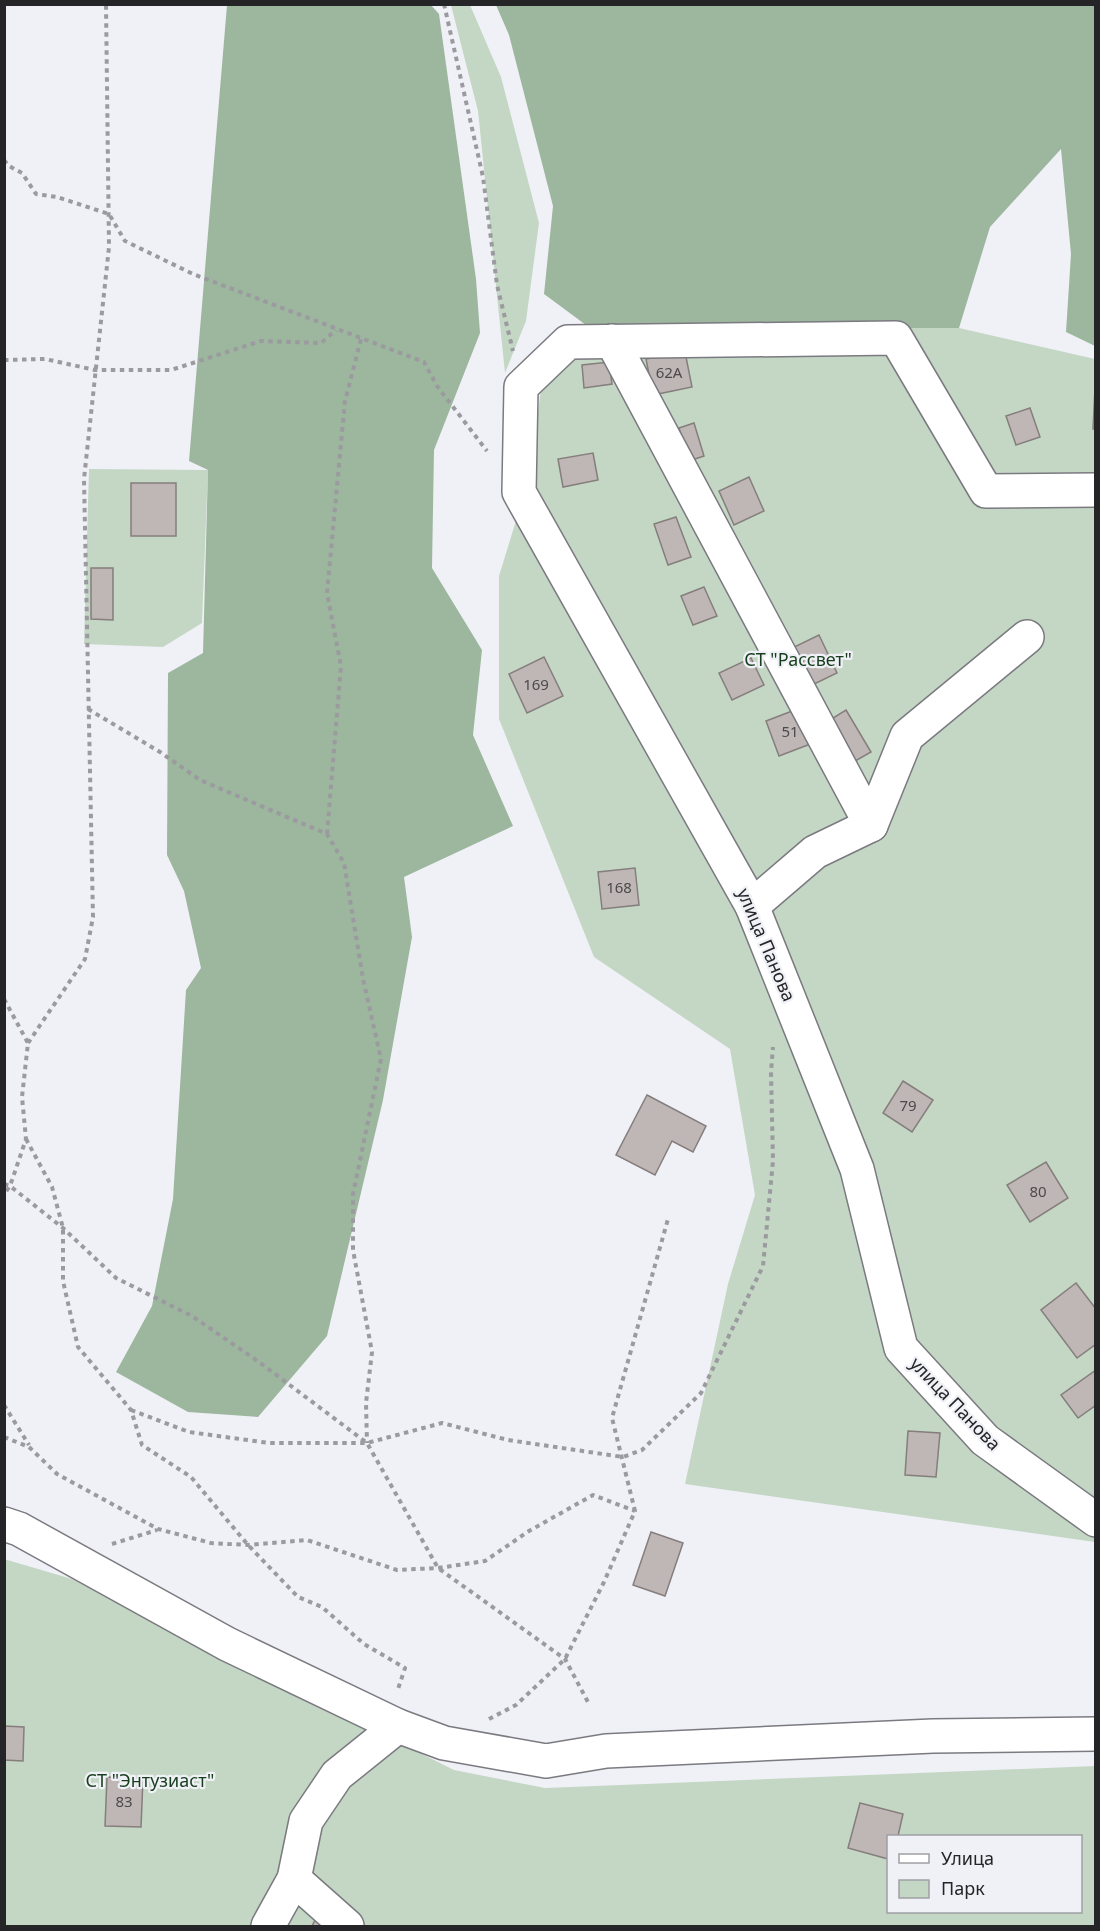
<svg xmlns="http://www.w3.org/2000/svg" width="1100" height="1931" font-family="'Noto Sans',sans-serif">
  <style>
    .green { fill: #c3d7c4; fill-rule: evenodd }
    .forest { fill: #9db79f }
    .building { fill: #bfb7b6; stroke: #857e7c; stroke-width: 1.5 }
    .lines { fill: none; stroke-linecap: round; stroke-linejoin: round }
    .minor-casing { stroke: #7a7a80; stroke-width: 36 }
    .path { stroke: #9a9a9f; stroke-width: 4; stroke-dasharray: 4.5 4.5; stroke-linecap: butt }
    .minor { stroke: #fff; stroke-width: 33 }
    .labels { text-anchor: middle; stroke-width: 4.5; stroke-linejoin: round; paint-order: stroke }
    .number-label { font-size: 15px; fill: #4c4a4b }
    .park-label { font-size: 18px; fill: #163e1c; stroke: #f0f1f7 }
    .street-label { font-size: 18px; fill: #252527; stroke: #f0f1f7 }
  </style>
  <rect width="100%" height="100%" fill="#f0f1f7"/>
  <g class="green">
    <polygon points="451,5 470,5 501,77 539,223 526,321 505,373 478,111"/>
    <polygon points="590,328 959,328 1095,359 1095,1542 685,1484 728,1284 755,1195 730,1049 594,957 499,719 499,576 530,475 543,373"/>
    <polygon points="89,469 208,470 202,623 163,647 84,644"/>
    <path d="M4 1559 72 1579 454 1770 545 1788 1095 1766V1926H5ZM888 1836H1080V1912H888Z"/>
  </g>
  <g class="forest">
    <polygon points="227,5 430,4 439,14 476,279 480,333 434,450 432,568 482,650 473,735 513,826 404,877 412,937 383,1100 327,1336 258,1417 188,1412 116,1372 152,1306 173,1199 186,990 201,968 184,891 167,855 168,673 203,653 208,470 189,461"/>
    <polygon points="496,5 1095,5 1095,346 1066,332 1071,254 1061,149 990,227 959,328 590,328 544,294 553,206 509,35"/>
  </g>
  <g class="building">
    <polygon points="685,352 692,387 653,395 646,359"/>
    <polygon points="609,362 612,384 584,388 582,365"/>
    <polygon points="1095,388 1096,388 1096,429 1093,429"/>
    <polygon points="1030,408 1040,437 1016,445 1006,416"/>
    <polygon points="694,423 704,456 689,461 679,428"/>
    <polygon points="593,453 598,480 563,487 558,459"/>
    <polygon points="749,477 764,511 734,525 719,491"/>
    <rect x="131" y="483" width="45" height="53"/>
    <polygon points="676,517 691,557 668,565 654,524"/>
    <polygon points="91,568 113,568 113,620 91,619"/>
    <polygon points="704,587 717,616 693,625 681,596"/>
    <polygon points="819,635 837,673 806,688 788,650"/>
    <polygon points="544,657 563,696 527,713 509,674"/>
    <polygon points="751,658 764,685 732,700 719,673"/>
    <polygon points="800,708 813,743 779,756 766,721"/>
    <polygon points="846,710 871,752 850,764 825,723"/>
    <polygon points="635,868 639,905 602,909 598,872"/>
    <polygon points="903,1081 933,1100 912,1132 883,1113"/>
    <polygon points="647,1095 706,1126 693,1152 672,1141 655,1175 616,1155"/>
    <polygon points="1046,1162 1068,1198 1030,1222 1007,1185"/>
    <polygon points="1076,1283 1096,1309 1096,1344 1077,1358 1041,1310"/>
    <polygon points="1096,1370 1096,1405 1078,1418 1061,1395"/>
    <polygon points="908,1431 940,1433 936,1477 905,1475"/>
    <polygon points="651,1532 683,1543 665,1596 633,1585"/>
    <polygon points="4,1726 24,1727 23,1761 4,1760"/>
    <polygon points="107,1777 143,1778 141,1827 105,1826"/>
    <polygon points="860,1803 903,1814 898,1836 888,1836 888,1859 848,1848"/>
    <polygon points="316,1918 332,1926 312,1926"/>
  </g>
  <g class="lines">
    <defs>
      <g id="minor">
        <polyline points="612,341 871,825 815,852 752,906"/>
        <polyline points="1096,490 986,491 896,338 568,342 521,387 519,492 752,906 857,1169 901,1348 985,1440 1096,1520"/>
        <polyline points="871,825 907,736 1027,637"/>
        <polyline points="4,1524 19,1529 227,1644 398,1726 444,1743 546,1761 606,1751 933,1736 1096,1734"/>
        <polyline points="294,1879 347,1926"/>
        <polyline points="268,1926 294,1879 306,1821 337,1775 398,1726"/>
      </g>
    </defs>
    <use href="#minor" class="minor-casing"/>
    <g class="path">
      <polyline points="444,4 483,177 497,285 513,351"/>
      <polyline points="4,160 9,166 22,173 36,194 57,197 109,214 125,241 193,274 424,362 437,386 487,451"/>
      <polyline points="4,360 45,359 95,370 171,370 261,341 321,343 336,330"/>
      <polyline points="88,709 160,752 200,780 327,834 344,863 363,979 381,1059 353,1194 353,1250 372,1352 366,1403 367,1443"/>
      <polyline points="327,834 341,666 327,593 345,401 361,339"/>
      <polyline points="4,999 28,1043 22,1097 26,1139 10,1186 4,1194"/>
      <polyline points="28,1043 85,959 93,917 84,479 109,247 106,4"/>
      <polyline points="26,1139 52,1187 63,1228 63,1281 78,1347 131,1410 142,1445 191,1477 248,1545 298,1597 322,1607 364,1644 405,1668 397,1692"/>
      <polyline points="4,1184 10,1186 63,1228 116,1278 192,1316 259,1362 367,1443 438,1568 565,1659 589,1704"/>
      <polyline points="4,1405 29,1445"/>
      <polyline points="131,1410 189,1432 269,1443 367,1443 442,1423 508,1440 623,1457 642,1450 701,1393 763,1266 773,1161 771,1072 773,1047"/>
      <polyline points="4,1437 29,1447 57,1474 158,1529 211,1543 248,1545 307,1540 397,1570 438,1568 485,1561 529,1531 593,1495 635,1511"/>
      <polyline points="112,1544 157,1530"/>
      <polyline points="489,1719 516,1705 565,1659 604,1582 635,1511 612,1418 668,1219"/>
    </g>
    <use href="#minor" class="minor"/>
  </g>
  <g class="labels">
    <g class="number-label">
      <text x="669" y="378">62А</text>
      <text x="536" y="690">169</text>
      <text x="790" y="737">51</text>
      <text x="619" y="893">168</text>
      <text x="908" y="1111">79</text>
      <text x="1038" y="1197">80</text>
      <text x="124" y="1807">83</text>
    </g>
    <g class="park-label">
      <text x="798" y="666">СТ "Рассвет"</text>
      <text x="150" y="1787">СТ "Энтузиаст"</text>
    </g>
    <g class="street-label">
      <text transform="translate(766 945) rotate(67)" y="6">улица Панова</text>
      <text transform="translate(955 1404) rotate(46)" y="6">улица Панова</text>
    </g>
  </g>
  <rect width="1100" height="1931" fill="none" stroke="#252527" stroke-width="12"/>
  <rect x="887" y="1835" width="195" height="78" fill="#f0f1f7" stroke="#9f9fa4" stroke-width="1.5"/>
  <rect x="899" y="1854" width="30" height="9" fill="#ffffff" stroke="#9f9fa4" stroke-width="1.5"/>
  <text x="941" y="1865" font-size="18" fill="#252527">Улица</text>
  <rect x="899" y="1880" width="30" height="18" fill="#c3d7c4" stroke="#9f9fa4" stroke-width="1.5"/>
  <text x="941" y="1895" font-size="18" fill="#252527">Парк</text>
</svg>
